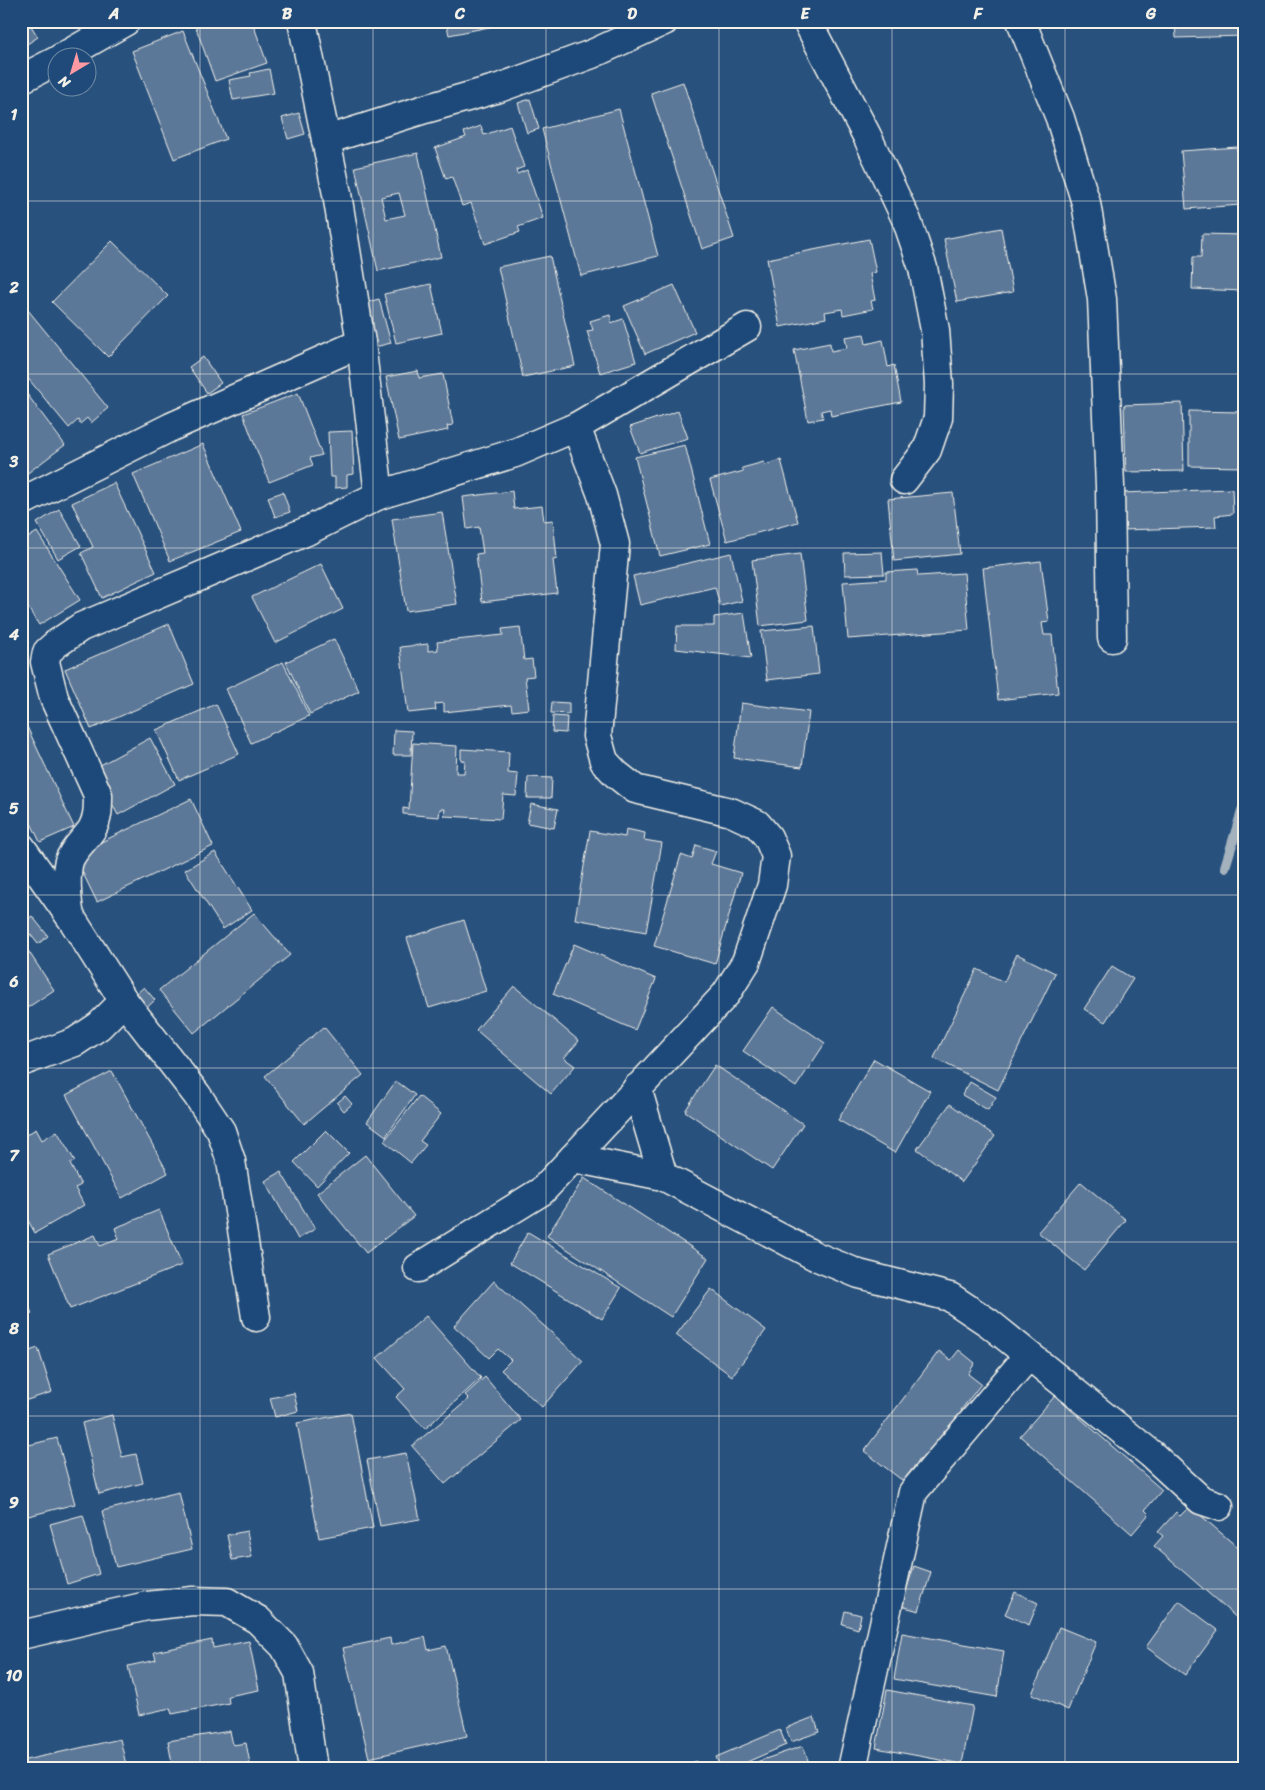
<svg xmlns="http://www.w3.org/2000/svg" width="1265" height="1790" font-family="Sriracha,sans-serif">
  <style>
    .lines { fill: none; stroke-linecap: round; stroke-linejoin: round }
    .stream { stroke: #a4b2be; stroke-width: 10 }
    .building { fill: #5b7899; stroke: #f4f1e8; fill-rule: evenodd }
    .street-casing { stroke: #f4f1e8; stroke-width: 31 }
    .street { stroke: #1f4a7a; stroke-width: 28 }
    .grid { fill: none; stroke: #f4f1e8; stroke-width: 1; stroke-opacity: 0.55 }
    .neatline { fill: none; stroke: #f4f1e8; stroke-width: 2 }
    .grid-label { font-size: 16px; text-anchor: middle; font-weight: bold; fill: #f4f1e8 }
  </style>
  <rect width="100%" height="100%" fill="#28517e"/>
  <filter id="ink" filterUnits="userSpaceOnUse"><feTurbulence type="fractalNoise" baseFrequency=".02" numOctaves="2"/><feDisplacementMap in="SourceGraphic" scale="10" xChannelSelector="R" yChannelSelector="G"/><feConvolveMatrix kernelMatrix="1 2 1 2 8 2 1 2 1" color-interpolation-filters="sRGB"/></filter>
  <g filter="url(#ink)">
    <g class="lines">
      <polyline class="stream" points="1225,867 1244,805"/>
    </g>
    <g class="building">
      <polygon points="23,21 28,21 38,37 21,48 21,22"/>
      <polygon points="206,21 252,21 267,63 215,81 195,25"/>
      <polygon points="446,21 498,21 499,25 449,35"/>
      <polygon points="1175,21 1243,21 1244,36 1176,38"/>
      <polygon points="183,31 226,139 174,159 132,51"/>
      <polygon points="269,69 274,93 233,100 229,80 251,76 250,73"/>
      <polygon points="683,82 734,238 702,249 651,93"/>
      <polygon points="530,99 539,129 527,133 518,103"/>
      <polygon points="619,109 658,256 581,276 542,129"/>
      <polygon points="299,113 305,134 288,139 282,118"/>
      <polygon points="481,126 484,135 510,126 524,167 516,170 517,174 527,170 543,218 518,227 520,232 485,244 471,203 462,206 452,177 446,179 435,148 466,137 464,132"/>
      <polygon points="1237,147 1241,205 1186,209 1181,151"/>
      <path d="M418 153 441 257 378 271 355 167ZM399 193 405 215 386 219 381 197Z"/>
      <polygon points="1001,228 1013,292 957,302 944,239"/>
      <polygon points="1202,234 1244,235 1244,291 1192,289 1193,257 1201,257"/>
      <polygon points="869,239 876,272 870,274 875,300 871,301 873,309 843,315 842,309 825,312 826,318 780,327 767,259"/>
      <polygon points="112,241 168,296 108,357 52,302"/>
      <polygon points="550,256 575,366 523,377 498,267"/>
      <polygon points="431,284 442,333 396,343 384,294"/>
      <polygon points="674,285 695,332 645,354 624,306"/>
      <polygon points="379,299 391,343 375,347 364,303"/>
      <polygon points="28,310 108,408 91,423 87,418 80,424 78,420 69,428 21,370 21,316"/>
      <polygon points="610,315 611,323 623,319 636,362 600,373 587,331 593,330 590,321"/>
      <polygon points="864,334 866,344 883,340 888,367 894,365 901,402 831,416 830,409 821,411 823,418 808,421 794,350 830,343 831,351 847,348 845,337"/>
      <polygon points="203,357 221,383 207,393 189,367"/>
      <polygon points="418,371 419,378 443,374 453,425 447,426 448,430 399,440 386,377"/>
      <polygon points="21,386 65,445 21,478"/>
      <polygon points="298,393 322,455 310,458 313,465 269,482 243,414"/>
      <polygon points="1182,403 1184,471 1126,472 1124,405"/>
      <polygon points="678,411 688,438 640,453 630,427"/>
      <polygon points="1189,411 1242,412 1242,467 1189,466"/>
      <polygon points="352,431 354,474 347,475 347,487 335,488 335,477 330,477 328,432"/>
      <polygon points="203,444 241,532 170,561 133,474"/>
      <polygon points="685,445 710,544 660,556 635,457"/>
      <polygon points="781,460 798,522 727,541 710,480 744,471 742,468 764,462 765,465"/>
      <polygon points="114,483 156,572 102,598 81,553 93,547 72,503"/>
      <polygon points="1232,489 1233,514 1215,516 1216,527 1123,530 1121,493"/>
      <polygon points="512,491 514,509 542,506 544,521 553,520 557,559 553,560 557,593 482,602 476,554 483,553 479,527 467,529 463,497"/>
      <polygon points="283,492 290,512 275,517 268,497"/>
      <polygon points="953,493 960,554 894,561 888,499"/>
      <polygon points="59,509 81,546 58,559 37,523"/>
      <polygon points="442,512 457,604 406,611 392,519"/>
      <polygon points="37,532 80,600 39,625 21,597 21,542"/>
      <polygon points="882,552 884,574 845,575 844,553"/>
      <polygon points="731,553 742,601 720,606 715,587 640,605 633,576"/>
      <polygon points="800,554 808,620 760,626 752,560"/>
      <polygon points="1041,561 1049,622 1042,623 1044,635 1052,635 1058,693 998,700 983,568"/>
      <polygon points="321,564 343,609 275,643 252,597"/>
      <polygon points="917,570 918,576 964,573 969,630 848,639 843,582 886,579 886,572"/>
      <polygon points="744,613 751,658 676,649 677,626 714,626 714,617"/>
      <polygon points="169,624 194,684 91,729 65,669"/>
      <polygon points="814,626 819,674 767,680 761,631"/>
      <polygon points="520,627 524,660 532,659 534,676 525,677 529,709 512,711 511,705 444,712 444,703 435,704 436,710 408,713 400,647 428,644 428,651 438,650 437,642 503,635 502,629"/>
      <polygon points="334,639 359,691 310,714 286,662"/>
      <polygon points="283,662 309,716 251,743 226,689"/>
      <polygon points="552,702 569,703 569,714 551,713"/>
      <polygon points="741,703 809,712 802,767 734,758"/>
      <polygon points="216,704 239,754 179,780 156,730"/>
      <polygon points="21,714 74,827 40,842 21,802"/>
      <polygon points="553,716 567,717 566,733 552,732"/>
      <polygon points="394,730 412,731 411,755 393,755"/>
      <polygon points="150,738 175,784 118,815 93,769"/>
      <polygon points="413,743 457,746 456,773 464,773 465,761 461,760 461,749 509,752 508,773 518,774 516,796 503,795 501,819 444,816 445,809 440,809 439,817 403,814 403,808 409,809"/>
      <polygon points="528,777 552,778 551,798 527,798"/>
      <polygon points="191,799 213,846 97,902 74,855"/>
      <polygon points="531,804 558,809 554,828 527,823"/>
      <polygon points="626,829 645,833 644,840 662,843 646,932 575,919 590,831 625,837"/>
      <polygon points="696,845 716,851 711,864 741,873 715,964 654,946 681,855 692,859"/>
      <polygon points="215,852 252,910 223,929 185,870"/>
      <polygon points="254,913 290,955 194,1033 159,990"/>
      <polygon points="32,916 48,936 38,944 22,924"/>
      <polygon points="464,920 486,991 429,1008 407,938"/>
      <polygon points="21,940 54,990 21,1012"/>
      <polygon points="574,944 656,979 635,1030 553,994"/>
      <polygon points="1017,954 1055,973 998,1090 934,1058 977,969 1004,982"/>
      <polygon points="1112,966 1133,979 1105,1022 1084,1009"/>
      <polygon points="514,986 579,1041 564,1058 575,1066 551,1094 476,1030"/>
      <polygon points="144,987 155,1000 141,1013 129,1000"/>
      <polygon points="773,1007 825,1043 796,1087 743,1051"/>
      <polygon points="324,1027 363,1075 304,1124 265,1076"/>
      <polygon points="874,1059 930,1091 895,1153 838,1120"/>
      <polygon points="715,1065 803,1124 772,1170 685,1111"/>
      <polygon points="112,1071 168,1173 122,1198 66,1095"/>
      <polygon points="396,1081 415,1095 386,1136 367,1122"/>
      <polygon points="970,1082 996,1097 988,1110 962,1095"/>
      <polygon points="345,1096 352,1104 344,1111 337,1103"/>
      <polygon points="419,1096 441,1114 420,1141 426,1145 411,1163 384,1141"/>
      <polygon points="950,1104 995,1136 962,1182 917,1149"/>
      <polygon points="36,1129 42,1140 57,1131 75,1161 70,1164 81,1185 75,1188 84,1205 35,1233 21,1208 21,1138"/>
      <polygon points="326,1130 349,1153 317,1186 294,1162"/>
      <polygon points="365,1155 414,1216 366,1253 317,1193"/>
      <polygon points="281,1172 315,1229 298,1239 265,1181"/>
      <polygon points="584,1178 708,1258 671,1317 547,1236"/>
      <polygon points="1081,1182 1126,1220 1084,1270 1038,1232"/>
      <polygon points="159,1210 182,1265 70,1309 48,1254 95,1235 100,1246 119,1239 115,1228"/>
      <polygon points="528,1232 621,1288 602,1319 510,1263"/>
      <polygon points="494,1281 583,1361 542,1407 501,1370 511,1360 498,1349 489,1358 454,1326"/>
      <polygon points="21,1285 32,1314 21,1318"/>
      <polygon points="711,1289 766,1330 732,1376 676,1335"/>
      <polygon points="426,1316 481,1378 425,1429 396,1397 405,1389 377,1358"/>
      <polygon points="38,1348 52,1392 21,1402 21,1354"/>
      <polygon points="959,1350 975,1363 968,1374 981,1384 961,1410 964,1412 925,1463 920,1459 903,1481 864,1451 939,1351 951,1360"/>
      <polygon points="485,1377 521,1420 445,1484 412,1446 469,1399 465,1395"/>
      <polygon points="294,1393 298,1411 275,1417 270,1398"/>
      <polygon points="1055,1396 1162,1490 1145,1510 1149,1514 1132,1534 1020,1436"/>
      <polygon points="351,1413 373,1528 319,1538 297,1423"/>
      <polygon points="112,1415 122,1457 136,1454 143,1483 99,1494 82,1423"/>
      <polygon points="57,1438 75,1504 21,1518 21,1447"/>
      <polygon points="406,1453 420,1519 380,1526 367,1460"/>
      <polygon points="179,1492 192,1549 116,1567 102,1511"/>
      <polygon points="1190,1506 1244,1553 1244,1612 1238,1619 1154,1546 1163,1536 1158,1532 1176,1512 1180,1516"/>
      <polygon points="83,1515 99,1574 67,1584 50,1524"/>
      <polygon points="247,1531 252,1557 232,1560 227,1535"/>
      <polygon points="914,1566 931,1572 919,1611 901,1606"/>
      <polygon points="1015,1592 1038,1603 1029,1625 1005,1614"/>
      <polygon points="1179,1601 1218,1630 1185,1675 1146,1647"/>
      <polygon points="845,1611 861,1615 858,1629 842,1624"/>
      <polygon points="1059,1627 1096,1642 1068,1710 1032,1694"/>
      <polygon points="902,1633 1004,1651 997,1697 894,1679"/>
      <polygon points="425,1637 428,1650 446,1646 467,1736 369,1758 343,1648 390,1638 391,1645"/>
      <polygon points="212,1640 213,1648 249,1641 259,1690 228,1696 229,1703 172,1714 170,1708 139,1715 128,1666 156,1660 154,1652"/>
      <polygon points="887,1690 973,1706 962,1764 876,1748"/>
      <polygon points="814,1717 819,1732 791,1742 786,1728"/>
      <polygon points="780,1730 786,1745 731,1769 721,1769 716,1757"/>
      <polygon points="230,1731 233,1745 246,1743 251,1769 173,1769 168,1741"/>
      <polygon points="120,1739 127,1769 21,1769 21,1761"/>
      <polygon points="803,1746 811,1769 736,1769"/>
      <polygon points="696,1761 698,1769 682,1769 681,1767"/>
    </g>
    <g class="lines">
      <defs>
        <g id="street">
          <polyline points="302,21 337,194 361,343 379,495"/>
          <polyline points="807,21 867,136 907,221 923,268 935,330 939,384 938,418 927,450 904,480"/>
          <polyline points="1021,21 1060,118 1086,203 1102,299 1110,486 1112,638"/>
          <polyline points="61,58 126,21"/>
          <polyline points="21,79 58,60"/>
          <polyline points="326,140 425,109 499,88 592,54 664,21"/>
          <polyline points="21,502 171,427 361,343"/>
          <polyline points="21,847 69,915"/>
          <polyline points="21,1062 75,1042 99,1026 124,1001"/>
          <polyline points="637,1088 663,1176"/>
          <polyline points="573,1158 663,1176 815,1256 859,1274 950,1297 989,1323 1151,1454 1201,1500 1219,1506"/>
          <polyline points="418,1268 542,1191 726,994 746,962 772,885 776,856 768,837 757,824 731,812 635,789 616,774 604,761 597,736 615,544 602,495 576,427"/>
          <path d="M256 1317 231 1161 221 1131 197 1095 124 1001 70 916C67 902 65 875 69 861 73 849 85 840 92 829 98 819 98 808 98 795L54 698 45 662 47 652 56 644 81 627 307 531 379 495 515 453 576 427 747 327"/>
          <polyline points="21,1635 147,1606 193,1601 227,1602 258,1620 284,1646 299,1673 313,1769"/>
          <polyline points="852,1769 913,1492 1028,1356"/>
        </g>
      </defs>
      <use href="#street" class="street-casing"/>
      <use href="#street" class="street"/>
    </g>
  </g>
  <path class="grid" d="M200 21V1769M373 21V1769M546 21V1769M719 21V1769M892 21V1769M1065 21V1769M21 201H1244M21 374H1244M21 548H1244M21 722H1244M21 895H1244M21 1068H1244M21 1242H1244M21 1416H1244M21 1589H1244"/>
  <rect width="1265" height="1790" fill="none" stroke="#1f4a7a" stroke-width="55"/>
  <g transform="translate(72 72) rotate(218)"><circle r="24" fill="#1f4a7a" stroke="#748da6"/>
  <path d="M0-4L9 19L0 12L-9 19Z" fill="#ff9aa2"/>
  <text y="-8" font-size="14" font-weight="bold" text-anchor="middle" fill="#f4f1e8">N</text>
  </g>
  <rect x="28" y="28" width="1210" height="1734" class="neatline"/>
  <g class="grid-label">
    <text x="114" y="19">A</text>
    <text x="287" y="19">B</text>
    <text x="460" y="19">C</text>
    <text x="632" y="19">D</text>
    <text x="805" y="19">E</text>
    <text x="978" y="19">F</text>
    <text x="1151" y="19">G</text>
    <text x="14" y="120">1</text>
    <text x="14" y="293">2</text>
    <text x="14" y="467">3</text>
    <text x="14" y="640">4</text>
    <text x="14" y="814">5</text>
    <text x="14" y="987">6</text>
    <text x="14" y="1161">7</text>
    <text x="14" y="1334">8</text>
    <text x="14" y="1508">9</text>
    <text x="14" y="1681">10</text>
  </g>
</svg>
